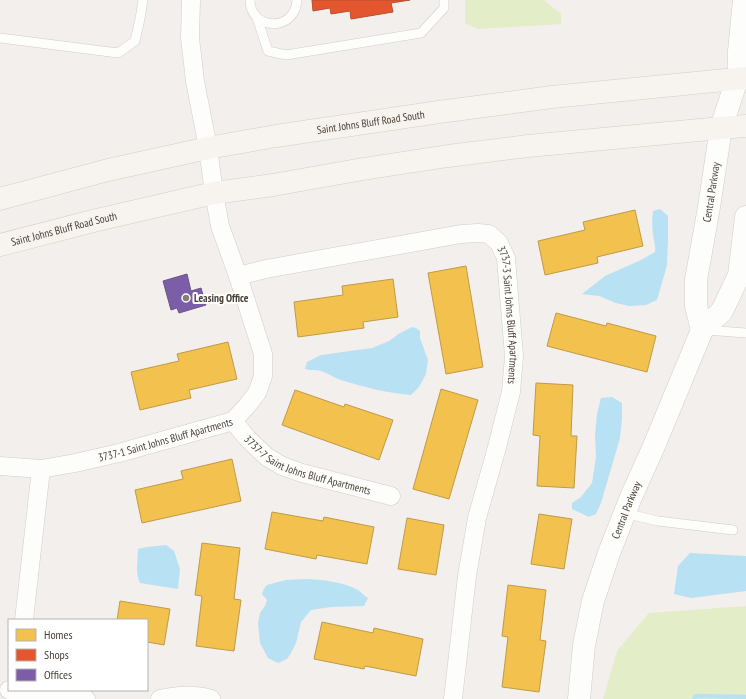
<svg xmlns="http://www.w3.org/2000/svg" width="746" height="699" font-family="'PT Sans Narrow',sans-serif">
  <style>
    .green { fill: #e3eec9 }
    .water { fill: #b8e1f4 }
    .homes { fill: #f2c14e; stroke: #c09a47 }
    .shops { fill: #e4572e; stroke: #b65030 }
    .offices { fill: #7b5ea7; stroke: #6c5585 }
    .lines { fill: none; stroke-linecap: round; stroke-linejoin: round }
    .stream { stroke: #b8e1f4; stroke-width: 4.5 }
    .service-casing { stroke: #d0cdc9; stroke-width: 10 }
    .minor-casing { stroke: #d0cdc9; stroke-width: 19 }
    .tertiary-casing { stroke: #d0cdc9; stroke-width: 23 }
    .secondary-casing { stroke: #d4cec3; stroke-width: 23 }
    .service { stroke: #fdfdfc; stroke-width: 9 }
    .minor { stroke: #fdfdfc; stroke-width: 18 }
    .tertiary { stroke: #fdfdfc; stroke-width: 22 }
    .secondary { stroke: #f7f4ef; stroke-width: 22 }
    .poi-dot { fill: #857d76; stroke: #fff; stroke-width: 1.5 }
    .labels { text-anchor: middle; stroke-width: 4; stroke-linejoin: round; paint-order: stroke }
    .street-label { font-size: 11px; fill: #4a4036; stroke: #fff }
    .poi-label { font-size: 11px; font-weight: bold; fill: #4a4036; stroke: #fff; text-anchor: start }
  </style>
  <rect width="100%" height="100%" fill="#f2efec"/>
  <g class="green">
    <polygon points="465,0 544,0 561,14 561,24 478,29 465,23"/>
    <polygon points="746,606 746,699 603,699 617,651 649,613"/>
  </g>
  <g class="water">
    <path d="M660 209 668 216V239L667 265 657 300 646 305 629 306 616 303 599 296 582 294 605 276 641 260 655 252C656 246 654 241 653 235 652 227 652 219 653 211Z"/>
    <path d="M412 327 416 328 420 331V338L428 360 426 374 419 387 411 395C387 393 363 387 341 380 334 378 328 373 321 371 315 369 311 371 305 369L307 362 321 355 372 348 389 341 400 333Z"/>
    <polygon points="612,397 622,403 622,418 620,438 601,503 596,514 589,517 572,509 572,503 581,497 592,483 596,457 595,435 597,414 601,398"/>
    <polygon points="166,545 174,551 180,569 178,589 140,583 138,578 137,570 138,549 147,547"/>
    <polygon points="690,553 746,556 746,591 691,598 674,594 678,566"/>
    <path d="M308 579C324 580 343 582 358 590 361 592 364 596 368 598L364 606 331 607 311 610 301 622 296 643 291 653 287 659 278 663 268 658 260 643 258 623 260 613 265 606 267 600 262 594 264 589 267 585 286 580Z"/>
  </g>
  <g class="homes">
    <polygon points="635,210 643,246 597,257 598,263 545,275 538,241 585,230 583,222"/>
    <polygon points="466,266 483,367 446,374 428,273"/>
    <polygon points="393,279 398,317 363,322 364,328 298,337 294,302 343,295 342,286"/>
    <polygon points="556,313 606,326 607,323 656,336 647,372 547,346"/>
    <polygon points="228,342 237,379 189,390 191,398 140,410 131,372 179,361 177,354"/>
    <polygon points="536,383 573,385 571,436 577,436 574,488 537,486 540,436 533,435"/>
    <polygon points="441,389 478,400 449,499 413,489"/>
    <polygon points="295,390 344,407 345,404 393,420 379,460 282,425"/>
    <polygon points="232,459 241,501 142,523 135,490 183,479 181,471"/>
    <polygon points="272,512 323,521 324,517 374,527 367,564 317,555 316,559 265,549"/>
    <polygon points="539,514 572,519 564,569 531,564"/>
    <polygon points="407,518 444,525 436,575 398,569"/>
    <polygon points="202,543 240,548 234,599 241,600 234,651 196,646 202,596 195,595"/>
    <polygon points="508,585 546,590 540,640 546,641 539,692 502,687 508,637 502,636"/>
    <polygon points="120,601 170,609 164,645 147,642 147,620 117,620"/>
    <polygon points="322,622 373,633 374,628 423,639 416,676 365,666 364,669 314,659"/>
  </g>
  <polygon class="shops" points="312,0 410,0 391,3 393,12 351,19 350,11 331,14 330,8 313,11"/>
  <polygon class="offices" points="187,274 191,291 201,288 206,305 179,313 177,308 171,310 163,281"/>
  <g class="lines">
    <polyline class="stream" points="694,699 696,696 746,697"/>
    <defs>
      <g id="service">
        <path d="M250 0C250 30 295 33 297 0"/>
        <polyline points="257,18 268,51 286,55 421,33 444,8 444,0"/>
        <polyline points="0,38 118,53 135,41 140,19 143,0"/>
        <polyline points="706,330 746,333"/>
        <polyline points="624,513 658,521 733,530"/>
      </g>
      <g id="minor">
        <polyline points="737,79 737,51 742,0"/>
        <path id="s1" d="M238 276 266 269 461 234 478 233 489 234 499 243 506 258 514 356 511 392 496 451 477 518 467 576 453 699"/>
        <path id="s2" d="M233 421 248 439 267 457 282 466 302 473 391 496"/>
        <path id="s3" d="M0 466 41 469 75 463 119 453 233 421 246 407 257 393 263 376V354L238 276 220 226 214 193 208 148 195 81 190 38 191 0"/>
        <polyline points="24,620 41,469"/>
        <polyline points="9,690 86,699"/>
        <path d="M160 699C178 695 193 694 211 699"/>
      </g>
      <g id="tertiary">
        <path id="s4" d="M702 330 696 306V280L709 207 721 128 737 79"/>
        <path id="s5" d="M579 699 584 645 593 601 609 553 631 497 654 446 702 330 722 311 739 275 746 217"/>
      </g>
      <g id="secondary">
        <path id="s6" d="M0 199 108 170 208 148 276 136 439 112 552 97 746 78"/>
        <path id="s7" d="M0 245 97 220 214 193 273 185 363 169 448 156 528 146 721 128 746 126"/>
      </g>
    </defs>
    <use href="#service" class="service-casing"/>
    <use href="#minor" class="minor-casing"/>
    <use href="#tertiary" class="tertiary-casing"/>
    <use href="#secondary" class="secondary-casing"/>
    <use href="#service" class="service"/>
    <use href="#minor" class="minor"/>
    <use href="#tertiary" class="tertiary"/>
    <use href="#secondary" class="secondary"/>
  </g>
  <circle class="poi-dot" cx="186" cy="298" r="4"/>
  <g class="labels">
    <g class="street-label">
      <text dy="4" stroke="none"><textPath href="#s6" startOffset="379">Saint Johns Bluff Road South</textPath></text>
      <text dy="4" stroke="none"><textPath href="#s4" startOffset="140">Central Parkway</textPath></text>
      <text dy="4" stroke="none"><textPath href="#s7" startOffset="66">Saint Johns Bluff Road South</textPath></text>
      <text dy="4" stroke="none"><textPath href="#s1" startOffset="342">3737-3 Saint Johns Bluff Apartments</textPath></text>
      <text dy="4" stroke="none"><textPath href="#s3" startOffset="169">3737-1 Saint Johns Bluff Apartments</textPath></text>
      <text dy="4" stroke="none"><textPath href="#s2" startOffset="90">3737-7 Saint Johns Bluff Apartments</textPath></text>
      <text dy="4" stroke="none"><textPath href="#s5" startOffset="196">Central Parkway</textPath></text>
    </g>
    <g class="poi-label">
      <text x="194" y="302">Leasing Office</text>
    </g>
  </g>
  <rect x="8" y="619" width="140" height="72" fill="#ffffff" stroke="#b7b3af"/>
  <rect x="16" y="629" width="20" height="12" fill="#f2c14e" stroke="#b7b3af"/>
  <text x="44" y="639" font-size="12" fill="#4a4036">Homes</text>
  <rect x="16" y="649" width="20" height="12" fill="#e4572e" stroke="#b7b3af"/>
  <text x="44" y="659" font-size="12" fill="#4a4036">Shops</text>
  <rect x="16" y="669" width="20" height="12" fill="#7b5ea7" stroke="#b7b3af"/>
  <text x="44" y="679" font-size="12" fill="#4a4036">Offices</text>
</svg>
